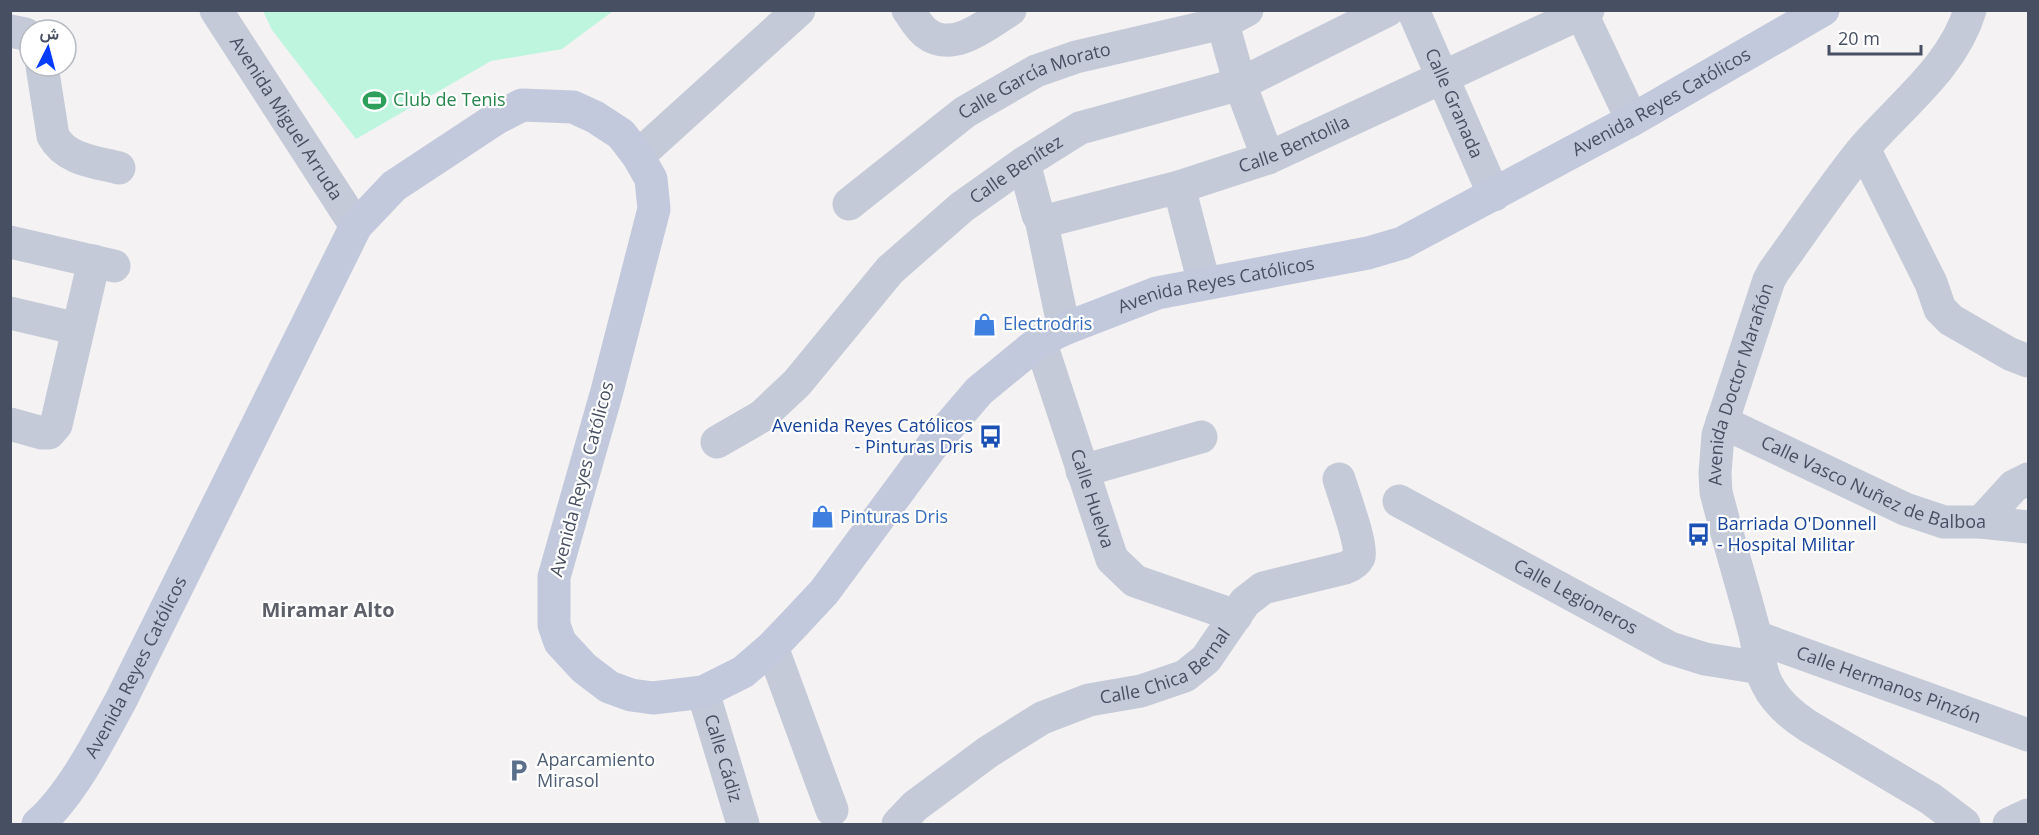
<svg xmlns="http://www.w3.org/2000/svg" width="2039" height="835" font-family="'Open Sans',Vazirmatn,sans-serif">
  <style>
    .green { fill: #bdf5df }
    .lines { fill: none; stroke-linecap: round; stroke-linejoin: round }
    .street { stroke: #c4cad8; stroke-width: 33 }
    .secondary { stroke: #c3c9dc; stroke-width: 33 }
    .labels { text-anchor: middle; stroke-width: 4.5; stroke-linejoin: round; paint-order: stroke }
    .street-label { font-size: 18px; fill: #474f62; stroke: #fff }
    .leisure-label { font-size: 18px; fill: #27864d; stroke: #fff; text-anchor: start }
    .shop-label { font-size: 18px; fill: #366cbe; stroke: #fff; text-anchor: start }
    .transit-label { font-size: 18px; fill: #164399; stroke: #fff; text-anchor: end }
    .service-label { font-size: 18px; fill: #4e5e75; stroke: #fff; text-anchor: start }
    .neighbourhood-label { font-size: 20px; font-weight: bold; fill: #5d6068; stroke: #fff }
  </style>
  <rect width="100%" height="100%" fill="#f4f2f2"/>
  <polygon class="green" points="263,11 613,11 562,49 491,61 356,139 272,30"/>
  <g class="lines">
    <g class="street">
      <path id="s1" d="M216 10 356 226"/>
      <path d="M908 10C913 17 919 28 926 33 953 54 987 24 1010 10"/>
      <polyline points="1219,10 1240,84 1268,158"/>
      <path id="s2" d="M1413 10 1494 195"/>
      <polyline points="1580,10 1632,120"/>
      <polyline points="10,31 25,34 30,37"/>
      <path d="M42 66 53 136C66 160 95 162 119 168"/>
      <polyline points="1864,149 1931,283 1940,309 1951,320 2010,354 2028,361"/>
      <polyline points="638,156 799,10"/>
      <path id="s3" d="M1024 163 1038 215 1046 221 1179 187 1268 158 1588 10"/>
      <polyline points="1179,187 1204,283"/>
      <path id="s4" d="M849 204 965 112 1036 71 1076 57 1223 23 1247 10"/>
      <polyline points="1041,219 1064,329"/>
      <polyline points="10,242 114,266"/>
      <polyline points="10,313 78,329"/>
      <path id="s5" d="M1040 341 1112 559 1135 581 1236 616"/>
      <path id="s6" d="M1722 422 1905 509 1944 522H1981L2028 527"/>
      <polyline points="10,424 42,433 49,433 56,425 94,261"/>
      <path id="s7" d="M717 442 762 416 797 383 890 270 962 207 1024 163 1080 128 1240 84 1388 10"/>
      <polyline points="1082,471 1201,437"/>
      <path id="s8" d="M1399 501 1670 648 1705 659 1761 668"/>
      <polyline points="1981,522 2014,486 2028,479"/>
      <path id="s9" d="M1756 637 2028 735"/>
      <polyline points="772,647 832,810"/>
      <path id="s10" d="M703 692 743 824"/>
      <path id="s11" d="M898 824 915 806 988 752 1042 718 1089 700 1141 691 1185 676 1206 659 1245 602 1263 588 1345 568C1350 566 1356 563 1359 557 1363 546 1343 493 1339 479"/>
      <path id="s12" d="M1964 824 1931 799 1808 726C1791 715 1776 702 1767 684 1759 669 1759 651 1755 634 1743 587 1728 540 1716 492L1715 473 1718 435 1769 280 1774 271C1804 230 1832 187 1864 148 1901 105 1953 67 1970 10"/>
      <polyline points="2009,824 2028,815"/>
    </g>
    <path class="secondary" id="s13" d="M38 824C71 796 100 739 121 700L356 226 394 186 497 118 522 105 573 107 595 117 621 134 638 156 651 179 654 209 607 391 554 577V625L560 642 584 668 609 687 631 695 653 698 703 692 743 672 772 647 795 623 824 592 932 446 979 391 1040 341 1064 329 1157 293 1368 253 1402 243 1632 120 1823 10"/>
  </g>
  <defs>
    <symbol id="stadium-bare" viewBox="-9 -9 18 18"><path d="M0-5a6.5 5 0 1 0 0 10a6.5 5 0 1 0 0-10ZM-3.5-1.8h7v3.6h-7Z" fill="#2e9e5b" stroke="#fff" stroke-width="2.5" paint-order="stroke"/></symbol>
    <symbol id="shop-bare" viewBox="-9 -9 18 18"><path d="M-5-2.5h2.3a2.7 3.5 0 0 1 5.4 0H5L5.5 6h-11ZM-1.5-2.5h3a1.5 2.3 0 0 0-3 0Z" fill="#3f7fe0" stroke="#fff" stroke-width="2.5" paint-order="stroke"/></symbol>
    <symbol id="bus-bare" viewBox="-9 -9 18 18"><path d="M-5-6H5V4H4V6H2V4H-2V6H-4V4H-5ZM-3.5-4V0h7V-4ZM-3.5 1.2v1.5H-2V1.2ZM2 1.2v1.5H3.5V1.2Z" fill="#1a4fb4" stroke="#fff" stroke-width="2.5" paint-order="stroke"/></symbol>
    <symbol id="parking-bare" viewBox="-9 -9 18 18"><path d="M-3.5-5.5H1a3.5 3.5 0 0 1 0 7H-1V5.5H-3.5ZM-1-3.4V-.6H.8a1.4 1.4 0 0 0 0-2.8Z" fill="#5c6f8a" stroke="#fff" stroke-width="2.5" paint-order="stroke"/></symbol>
  </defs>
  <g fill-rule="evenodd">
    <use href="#stadium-bare" x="358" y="84" width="33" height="33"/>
    <use href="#shop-bare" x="968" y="308" width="33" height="33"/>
    <use href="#bus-bare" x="974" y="420" width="33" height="33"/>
    <use href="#shop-bare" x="806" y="500" width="33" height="33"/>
    <use href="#bus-bare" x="1682" y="518" width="33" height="33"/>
    <use href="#parking-bare" x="502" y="754" width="33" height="33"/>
  </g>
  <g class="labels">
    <g class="street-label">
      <text dy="6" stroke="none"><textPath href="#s4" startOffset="225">Calle García Morato</textPath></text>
      <text dy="6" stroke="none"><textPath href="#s13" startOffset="2850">Avenida Reyes Católicos</textPath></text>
      <text dy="6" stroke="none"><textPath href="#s2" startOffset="102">Calle Granada</textPath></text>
      <text dy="6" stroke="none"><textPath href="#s1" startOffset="129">Avenida Miguel Arruda</textPath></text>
      <text dy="6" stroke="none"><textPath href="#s3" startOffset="324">Calle Bentolila</textPath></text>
      <text dy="6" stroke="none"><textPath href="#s7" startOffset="408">Calle Benítez</textPath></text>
      <text dy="6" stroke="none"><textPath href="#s13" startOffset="2364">Avenida Reyes Católicos</textPath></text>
      <text dy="6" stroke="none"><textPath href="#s12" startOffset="554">Avenida Doctor Marañón</textPath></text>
      <text transform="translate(582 479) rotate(-75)" y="6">Avenida Reyes Católicos</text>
      <text dy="6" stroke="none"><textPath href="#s6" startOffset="165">Calle Vasco Nuñez de Balboa</textPath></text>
      <text dy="6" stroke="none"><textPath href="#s5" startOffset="166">Calle Huelva</textPath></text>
      <text dy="6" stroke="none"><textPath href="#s8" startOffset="201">Calle Legioneros</textPath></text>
      <text dy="6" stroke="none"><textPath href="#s11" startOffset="316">Calle Chica Bernal</textPath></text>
      <text dy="6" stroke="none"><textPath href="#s13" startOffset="186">Avenida Reyes Católicos</textPath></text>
      <text dy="6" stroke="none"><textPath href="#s9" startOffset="141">Calle Hermanos Pinzón</textPath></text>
      <text dy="6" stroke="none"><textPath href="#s10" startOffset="69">Calle Cádiz</textPath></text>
    </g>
    <g class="leisure-label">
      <text x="393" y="106">Club de Tenis</text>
    </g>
    <g class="shop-label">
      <text x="1003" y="330">Electrodris</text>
      <text x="840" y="523">Pinturas Dris</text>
    </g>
    <g class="transit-label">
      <text x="973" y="432">Avenida Reyes Católicos<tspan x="973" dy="21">- Pinturas Dris</tspan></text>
      <text x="1717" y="530" text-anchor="start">Barriada O'Donnell<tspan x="1717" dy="21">- Hospital Militar</tspan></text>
    </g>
    <g class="service-label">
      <text x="537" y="766">Aparcamiento<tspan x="537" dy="21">Mirasol</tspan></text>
    </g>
    <g class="neighbourhood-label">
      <text x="328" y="617">Miramar Alto</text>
    </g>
  </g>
  <rect width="2039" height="835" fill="none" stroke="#474f62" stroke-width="24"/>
  <g transform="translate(48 48) rotate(6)"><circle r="28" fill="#ffffff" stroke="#b5b9c0" stroke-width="1.5"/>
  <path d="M0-4.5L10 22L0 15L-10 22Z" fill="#053bfa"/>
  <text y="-9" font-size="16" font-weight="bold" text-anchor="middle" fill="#474f62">ش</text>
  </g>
  <path d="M1829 45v9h92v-9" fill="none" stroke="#474f62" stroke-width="3"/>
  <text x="1838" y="45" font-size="18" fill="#474f62" stroke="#ffffff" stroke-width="4.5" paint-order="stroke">20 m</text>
</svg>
